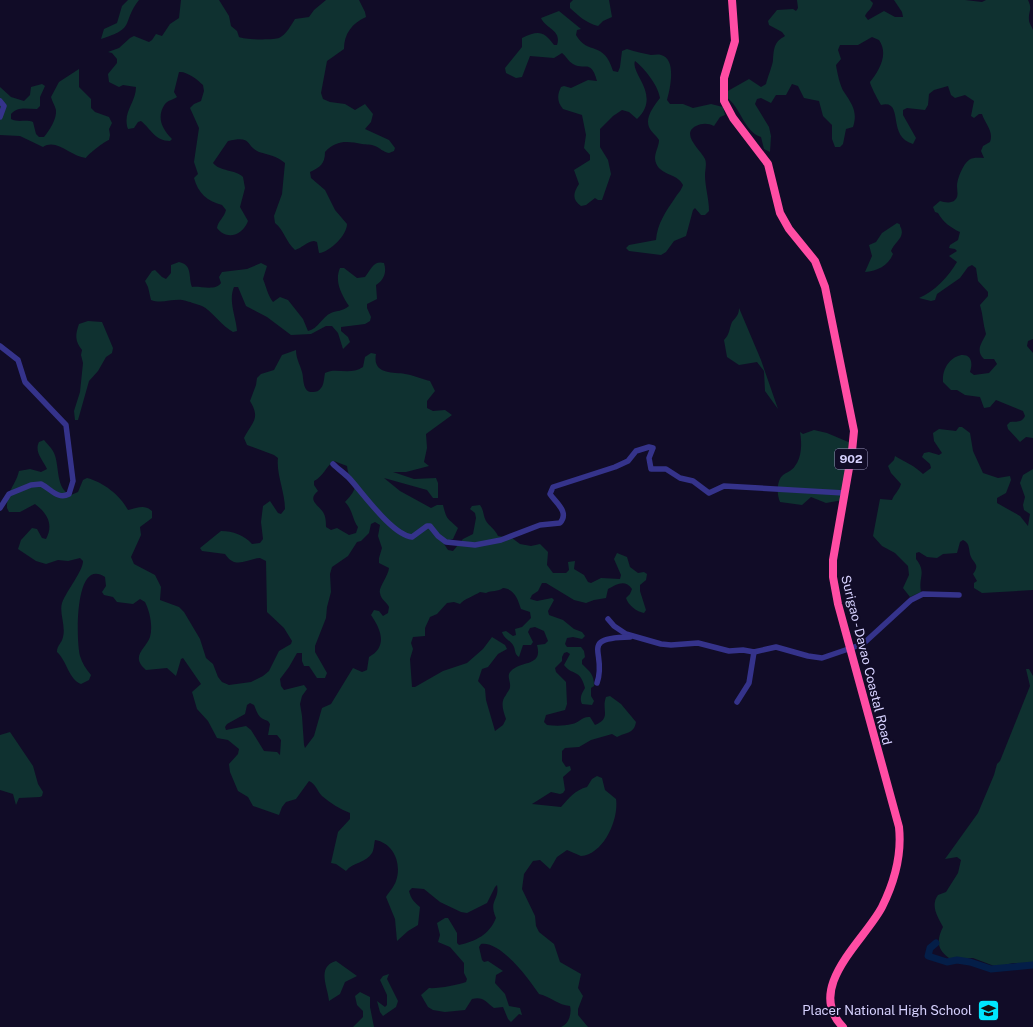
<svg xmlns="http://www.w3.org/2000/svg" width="1033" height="1027" font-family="'Public Sans',sans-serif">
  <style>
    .green { fill: #0f3130; fill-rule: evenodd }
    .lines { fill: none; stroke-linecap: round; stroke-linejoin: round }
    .river { stroke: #041e48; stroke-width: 7 }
    .minor { stroke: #35338b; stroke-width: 5.5 }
    .highway { stroke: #ff4da4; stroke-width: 8 }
    .labels { text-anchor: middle; stroke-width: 4; stroke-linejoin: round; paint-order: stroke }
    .shield { fill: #110c27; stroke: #9c97be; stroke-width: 1 }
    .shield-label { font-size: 12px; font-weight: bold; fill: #d7d2ff }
    .street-label { font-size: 13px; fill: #d7d2ff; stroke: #110c27 }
    .poi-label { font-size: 13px; fill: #d7d2ff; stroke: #110c27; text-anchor: end }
  </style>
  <rect width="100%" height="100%" fill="#110c27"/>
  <g class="green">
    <path d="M128 0H139C121 23 137 28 101 39L104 29 117 23 122 6Z"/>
    <path d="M181 0H219L229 16 231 26 237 31 239 37C245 40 275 40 279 38 287 34 291 25 295 19L309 17 314 10 326 0H359L365 12 366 17C352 23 344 34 344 49L327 61 321 93 323 99 330 102 345 104 355 110 365 104 373 114 371 122 365 129 389 140 395 148 394 151 389 153C383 152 380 148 375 146 371 144 367 145 362 144 347 141 336 140 325 152 325 164 320 167 310 172L311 178 325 190 335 210 347 224C347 235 330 252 319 253L317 242 314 241C306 242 302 248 295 250 286 242 284 230 275 223L274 216 282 194 285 163C277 156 269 155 259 152 245 146 253 135 228 141L213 163C220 172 235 169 243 177L245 188 240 207 248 221C243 235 227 241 217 228 218 221 224 218 226 210L222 205C207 201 198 193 194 178L198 174 194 162 199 128 190 108 194 104 201 101 204 91 203 85C198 80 187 71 179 72L174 92 177 97C173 100 168 100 165 104 156 117 162 129 172 139L170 141C155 141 151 129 141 121L138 122 134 128 128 129C122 112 136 103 136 87L123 85 119 87 109 82 108 74 117 63V59L112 53 108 52 119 48 130 38 134 36 149 42 152 40 156 34 162 36 170 24 179 18Z"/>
    <path d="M573 0H609L612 17 603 21 598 26C586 23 579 16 570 8V3Z"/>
    <path d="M797 0H870L873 3C872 9 867 11 865 16L868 20 884 11 895 17H903L902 12 894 0H965L982 2 986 0H1028C1033 10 1028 11 1029 20 1029 23 1032 27 1033 30V339L1028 341 1027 346 1033 353V438L1026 437 1020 442 1008 429 1007 425 1010 422C1017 421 1022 423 1025 416L1023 411 996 400 990 407 984 408 980 397 965 395 957 390H951L943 382C941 353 979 344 970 372L974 375 989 373 997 364 994 359H984C975 350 982 343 986 334 983 324 983 315 980 305L988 296V292L978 281 976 268 972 265 968 267 960 278 937 294 935 300 931 301 919 298C934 292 949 276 957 262L949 256 957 251 955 249 949 248 950 245 958 240 960 232C951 228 943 222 938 213L935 212 933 207 940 201C944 202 951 204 955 200 959 196 957 191 957 186 957 179 963 164 969 160 973 157 979 158 984 158L981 151 983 146 990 142C994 131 985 124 982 114H979L974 118 971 116 974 101 965 95 955 98 951 95 948 86 934 90 929 94 928 105 925 110 907 108 903 110V115L916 138 913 144C886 137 905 99 881 105 879 102 870 85 870 82 879 71 889 54 879 40L872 37 858 45H840L838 50 841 59 836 65C837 72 840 86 844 92 852 104 858 112 853 127L846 129 843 144 840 147H835L832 139V125L823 116 819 101 804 98 798 86 792 84 786 95H776L771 103 761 98 757 99 755 104 769 127 771 136 770 152 764 149 761 137C744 132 741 107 726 97V92L749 79 761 87 766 84C767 79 773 64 773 60 774 48 774 42 785 36L782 32 769 25 768 21 777 10 793 9 796 11 798 8Z"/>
    <path d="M559 11 581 29 577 30 576 35C588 56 604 40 613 71L618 72 620 67 622 51 627 49C636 52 643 53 651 55 654 55 658 54 661 55 677 59 670 89 667 100L670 104H683L693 108 711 104 723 107 725 115 720 117 714 126C708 123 702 123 696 126 680 134 701 150 705 159 707 164 705 170 705 175 705 187 709 199 709 211L705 215H701L695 208 693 210 686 236 674 241 666 252 661 255 629 251 626 248 629 245 656 240C657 224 666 211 675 198 678 193 681 191 683 185 677 172 656 176 655 158 655 152 659 146 659 140 656 135 651 132 649 127 645 117 654 106 660 98 658 85 645 69 635 61 630 74 662 95 637 119L629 112 622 110 613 116 600 129V147L608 160 611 174 602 200H598L595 198 586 205 581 206C572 200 573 193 579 184L574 170 590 160V155L584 148 586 135 582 115 563 109C557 102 557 95 561 87L564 86 571 88 588 80 597 81C591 58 584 71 573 64 568 61 566 56 562 53L554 58 530 56 522 77 516 78 506 73 505 68 522 47V38C538 31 543 30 554 45H557C562 30 546 29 541 18Z"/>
    <path d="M79 69V87L91 99V108L95 112 109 117 112 123 109 129 110 135 109 140C105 141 87 155 86 158 71 157 57 138 43 147L20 136 0 135V87L11 97 24 101 30 95 31 87 42 84 45 86 40 97V106L37 109C27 109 18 106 11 114V119C18 123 26 119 33 122L36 134 39 137H44C49 131 57 119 56 110 55 106 52 101 51 97L59 82Z"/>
    <path d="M897 223C903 226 898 223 901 228 905 238 894 242 891 251L893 254C888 266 877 271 865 272L872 256 869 245 876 242 882 233Z"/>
    <path d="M179 262C193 265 188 277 192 287 201 286 216 291 221 283L219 277 222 272 247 269 261 263 267 266 263 279C266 286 268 296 273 302L280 297 288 300 303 319 308 331C318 329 322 317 331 313 338 310 341 312 349 306 342 295 334 282 340 268H344L357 278 365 277C371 269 374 260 384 263 387 272 384 280 376 285L377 299 367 304V308L371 317 370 321 365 324 341 327V331L348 337 350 342 343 349 338 333 332 326H326L311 334 291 335 267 317 246 306 238 287H234C228 301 236 317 237 331L233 332C223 327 211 310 202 306 200 305 184 300 182 300 171 299 161 304 151 300L148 287 145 281 152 271 155 270 162 277 166 279 171 273V265Z"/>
    <path d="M739 308 761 360 778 409 765 391 764 371 757 362 739 365 727 357 724 340C730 334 729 329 732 322 736 317 739 315 739 308Z"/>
    <path d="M88 321 102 322 113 348 112 353 106 357 98 371 89 381 78 420H75L74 411 80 392 83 363 81 355 82 350C75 341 75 335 79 324Z"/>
    <path d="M296 350C296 359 300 364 302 372 304 378 302 393 313 392 316 392 319 391 321 388 324 385 324 378 325 373 336 367 349 376 363 367L365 357 371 353 376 354C372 375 393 372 405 374 413 375 422 379 430 381L435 391 427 401V408L433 411 445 410 452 415 426 434 427 448 424 462 429 466 406 472H393L414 479 436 478 438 483V498H433L427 490 384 478 400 491 431 508 437 505H443C447 521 447 517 458 528L453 539 445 541 444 544 448 550 453 551 463 539 473 534 476 518 475 513 470 509 472 506 480 505C484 510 483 516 486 521 489 526 495 529 498 536L512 538 520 544 531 546 540 544 548 552 547 565 553 573H566L569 570 568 562 575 561 574 569 584 575 588 582 591 583 601 578 620 579 621 575 614 559 617 553 627 557 630 567 638 573 644 572 647 574 646 580 640 585V591L646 610 644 613C637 612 628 605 626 598L630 594 632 589C625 579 617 584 608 589L606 598 594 600 586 603 574 600 546 583H542L538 591 532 595 530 599 537 601 552 598 554 600 548 611 549 615 563 620 574 629 582 632 585 636 582 639 573 637 567 638 565 644 567 647H581L584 651 585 657 582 660V664C590 672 594 674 594 686L591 688V696L594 701 592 705 582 704C579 698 582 693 585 688 580 668 572 676 564 665L570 654 567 652 564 653 562 657V661L555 668 556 672 566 682 567 704 565 710 546 715 544 722 547 725C556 726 564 726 572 724 579 723 582 716 590 717L595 725C612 718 601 710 606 697L610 696 621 704 636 722C634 734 626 732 617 737L612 734 591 740 579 747 565 748 562 751V761L566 767 570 766 571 770 563 777 565 790 563 793 560 794 551 792 532 804 561 807C569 798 575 790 587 787L592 779 597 776 602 778 605 790 616 799C619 819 604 854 581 856L567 850 557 857 550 869 540 860 533 861 524 874 522 889 535 916 536 926 539 932 554 944 560 962 581 974 578 988 583 996 578 1009V1015L588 1027H561C569 1024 572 1013 570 1006 558 1005 551 997 539 994 529 979 501 941 481 944L479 947 482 960 484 962 488 961 503 971 496 975 495 983 505 994 509 1006 520 1008 522 1015 519 1014 511 1022 508 1019 503 1007 494 1008C486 1002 483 996 472 999L465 1010 445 1012 433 1010 428 1007 421 995 429 988C436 989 459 985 466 982L467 979 464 973V963L450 947 438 942 440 935 437 923 445 918H448L457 933V943L459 945C476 941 489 935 496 918 488 900 500 900 497 885L495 887 487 903 467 913 461 912 440 902 424 889 412 888 409 891C411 899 414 902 420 907L418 925 408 931 397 941 395 919 386 897C389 892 394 887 396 881 402 864 394 843 375 840 374 844 374 850 372 853 366 863 353 862 346 871L336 864 331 863 338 832 350 819V813C340 809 330 803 322 796 317 791 316 784 309 781L296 799 286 802 282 807 279 815 253 806 248 797 238 791 230 772 229 764 238 754 239 749 228 740 217 738 208 721 197 709 192 692 201 684 183 658 181 659 176 676 167 668 146 670C130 656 145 650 150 637 153 626 150 612 145 602L140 599 133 604 117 602 113 597 104 595 102 592 106 586 105 577C74 556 76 641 80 656 82 663 86 669 91 675L89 680 81 684C69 680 67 661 57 652 57 645 62 643 63 637 66 626 59 613 62 603 67 590 83 571 83 561L80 558 68 561 58 560 46 564 36 561 18 549 21 540 32 528 37 529 42 538 46 539C54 524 47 513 35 504L20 512H9L7 508C7 489 15 487 19 471L30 469 41 472 47 469C43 460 34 452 39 442L44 440C47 444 52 448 54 453 60 466 55 489 71 495L78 492 83 480 87 478C103 482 120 495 128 510 138 508 144 504 152 511V518L140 527 141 535 131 557 134 564 155 575 161 587 160 600 179 607 184 612 200 639 206 658 213 664 218 677 222 682 229 685 251 682 263 676 269 671 279 651 291 644 292 641 284 628 267 612 266 561 260 558C246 559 236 570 225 554L202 551 200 548 221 531C233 531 244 535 252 544L260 543 263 539 261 522 263 506 270 501 278 513 281 514 285 509C285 492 276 474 278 458L274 455 247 445 244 438C252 422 261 419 250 401L256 385 257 378 261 374 274 370 282 355ZM334 461 347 466C349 487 364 482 345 502 353 510 352 519 358 527L356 533 349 535 337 528 331 530 326 527C326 524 326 518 324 514 320 505 306 501 318 491L314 485V481C324 476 325 467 334 461ZM375 522 380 525 378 536 382 548 379 558V563L389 568C388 577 378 588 380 593 381 600 387 602 389 607L388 613 383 616 379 611 374 610 371 615C381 629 388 647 369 657L367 670 362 672 353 668 331 704 322 708 314 736 305 748 304 745 302 716 300 704 302 696 307 689 304 685 284 690 281 686 280 679 289 667 297 653H302V661L304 666H309L317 678H325L327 673 315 652V646L326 618 327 607 331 592 330 574 332 567 348 556 357 542 361 541 369 533 371 524ZM503 588C515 589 518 600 521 609L530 612 531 618 522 627 515 629 516 635 513 636 506 631 502 632C504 639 510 640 513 645 516 650 514 654 519 657L523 645H531L533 642 528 632 530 628 535 627 544 631 548 641 545 644 537 645C543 667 522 660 511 671 506 676 511 681 510 687 510 690 507 692 506 695 500 702 503 710 506 719L503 725 495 731 486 700 485 689 478 681 482 669 488 667 498 654 507 649 505 645 492 637 483 649 467 663 443 671 415 687H412L410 659 413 649 411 643 413 637 425 636V628L430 617 437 614 447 603 454 602 460 604C464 599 474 596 480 592L486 593C492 590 498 592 503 588ZM250 703 254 705C258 714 258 718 268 721L270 724 268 735H277L281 740 280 755 277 752 264 751 251 730 246 726 226 730 225 727 227 724 245 714 247 705Z"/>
    <path d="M959 427H962L970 433 973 451 983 473 998 478 1010 476 1011 480 1006 493 997 498V503L1020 516 1028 526 1030 514 1024 510 1023 505 1025 497 1020 483 1023 475 1033 469V590L982 593 974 588V583L977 581 973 574C975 571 977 568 976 565 975 562 972 560 971 557 968 550 971 544 963 540L960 542 957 553 943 554 937 558 927 557 919 552 916 553V559C927 573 918 577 921 592L910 597 903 588 909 575 908 566 895 553 882 546 873 536 880 499 892 500C894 494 899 491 901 484L891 473 888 466 894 460 895 456C905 462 915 466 923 474L931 468 930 464 922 457 924 453 929 452 939 455 942 453 934 441 933 433 939 429 956 431Z"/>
    <path d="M814 430 827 433 853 444 843 500 826 503 811 497 802 505 780 502C777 495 776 481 783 475 787 472 792 471 795 466 802 457 802 443 800 432L803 434Z"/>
    <path d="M1026 669H1029L1033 676V963H1013L997 967 973 958H949C936 949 937 939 943 927 938 917 930 906 938 895L946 892 958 873 961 860 957 857 945 859 978 813 994 775 997 764 1000 761 1030 686Z"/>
    <polygon points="10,732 33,766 38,784 43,792 42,796 40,797 19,798 16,805 13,794 0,790 0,735"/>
    <path d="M336 961 357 976 345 982 340 994 329 1001C328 987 316 967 336 961Z"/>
    <polygon points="389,974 387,979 398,1001 396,1007 383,1016 380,1012 377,1001 385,1007 387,1005 387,995 380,980 383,976"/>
    <polygon points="360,992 370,997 370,1007 374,1027 353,1027 363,1017 363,1011 357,1005 355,996"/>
  </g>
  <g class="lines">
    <polyline class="river" points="936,943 930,948 928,956 947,962 957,960 970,962 991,969 1033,965"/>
    <g class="minor">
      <polyline points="0,101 4,106 0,117"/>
      <path d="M0 346 18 360 25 382 66 425 73 481 69 494C58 500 51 489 41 484L31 485 9 494 0 508"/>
      <path d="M333 464C338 469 344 473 349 478 363 493 392 535 412 537L427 526H430L438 536 446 542 475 545 501 540 540 525 560 523C570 512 555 502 550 494L553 487 615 467 628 461 636 451 649 447 653 448 649 458 651 469H666L680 478 693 481 709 493 724 486 844 493"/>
      <polyline points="608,619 614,626 626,634 661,644 671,645 698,643 729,651 743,650 754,652 776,647 808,656 822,658 863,644 911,600 923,594 959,595"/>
      <path d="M597 683C608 653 577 638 630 637"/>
      <polyline points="737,702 749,683 754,652"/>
    </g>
    <path class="highway" d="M732 0 735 41 724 78V101L733 118 768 164 780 213 789 229 815 261 825 287 854 431 852 451 833 560V577L838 604 899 827C902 855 895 881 882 907 865 940 804 988 843 1027"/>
  </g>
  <defs>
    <symbol id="school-square" viewBox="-11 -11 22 22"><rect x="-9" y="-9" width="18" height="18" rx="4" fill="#00e6fd" stroke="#110c27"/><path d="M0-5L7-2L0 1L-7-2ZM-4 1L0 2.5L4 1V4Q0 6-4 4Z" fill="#111"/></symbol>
  </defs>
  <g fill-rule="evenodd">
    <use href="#school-square" x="976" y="998" width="25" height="25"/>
  </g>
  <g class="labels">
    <rect class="shield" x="835" y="449" width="32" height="20" rx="3"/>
    <g class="shield-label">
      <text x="851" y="463">902</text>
    </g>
    <g class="street-label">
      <text transform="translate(867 660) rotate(76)" y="5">Surigao - Davao Coastal Road</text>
    </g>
    <g class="poi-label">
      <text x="972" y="1015">Placer National High School</text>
    </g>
  </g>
</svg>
